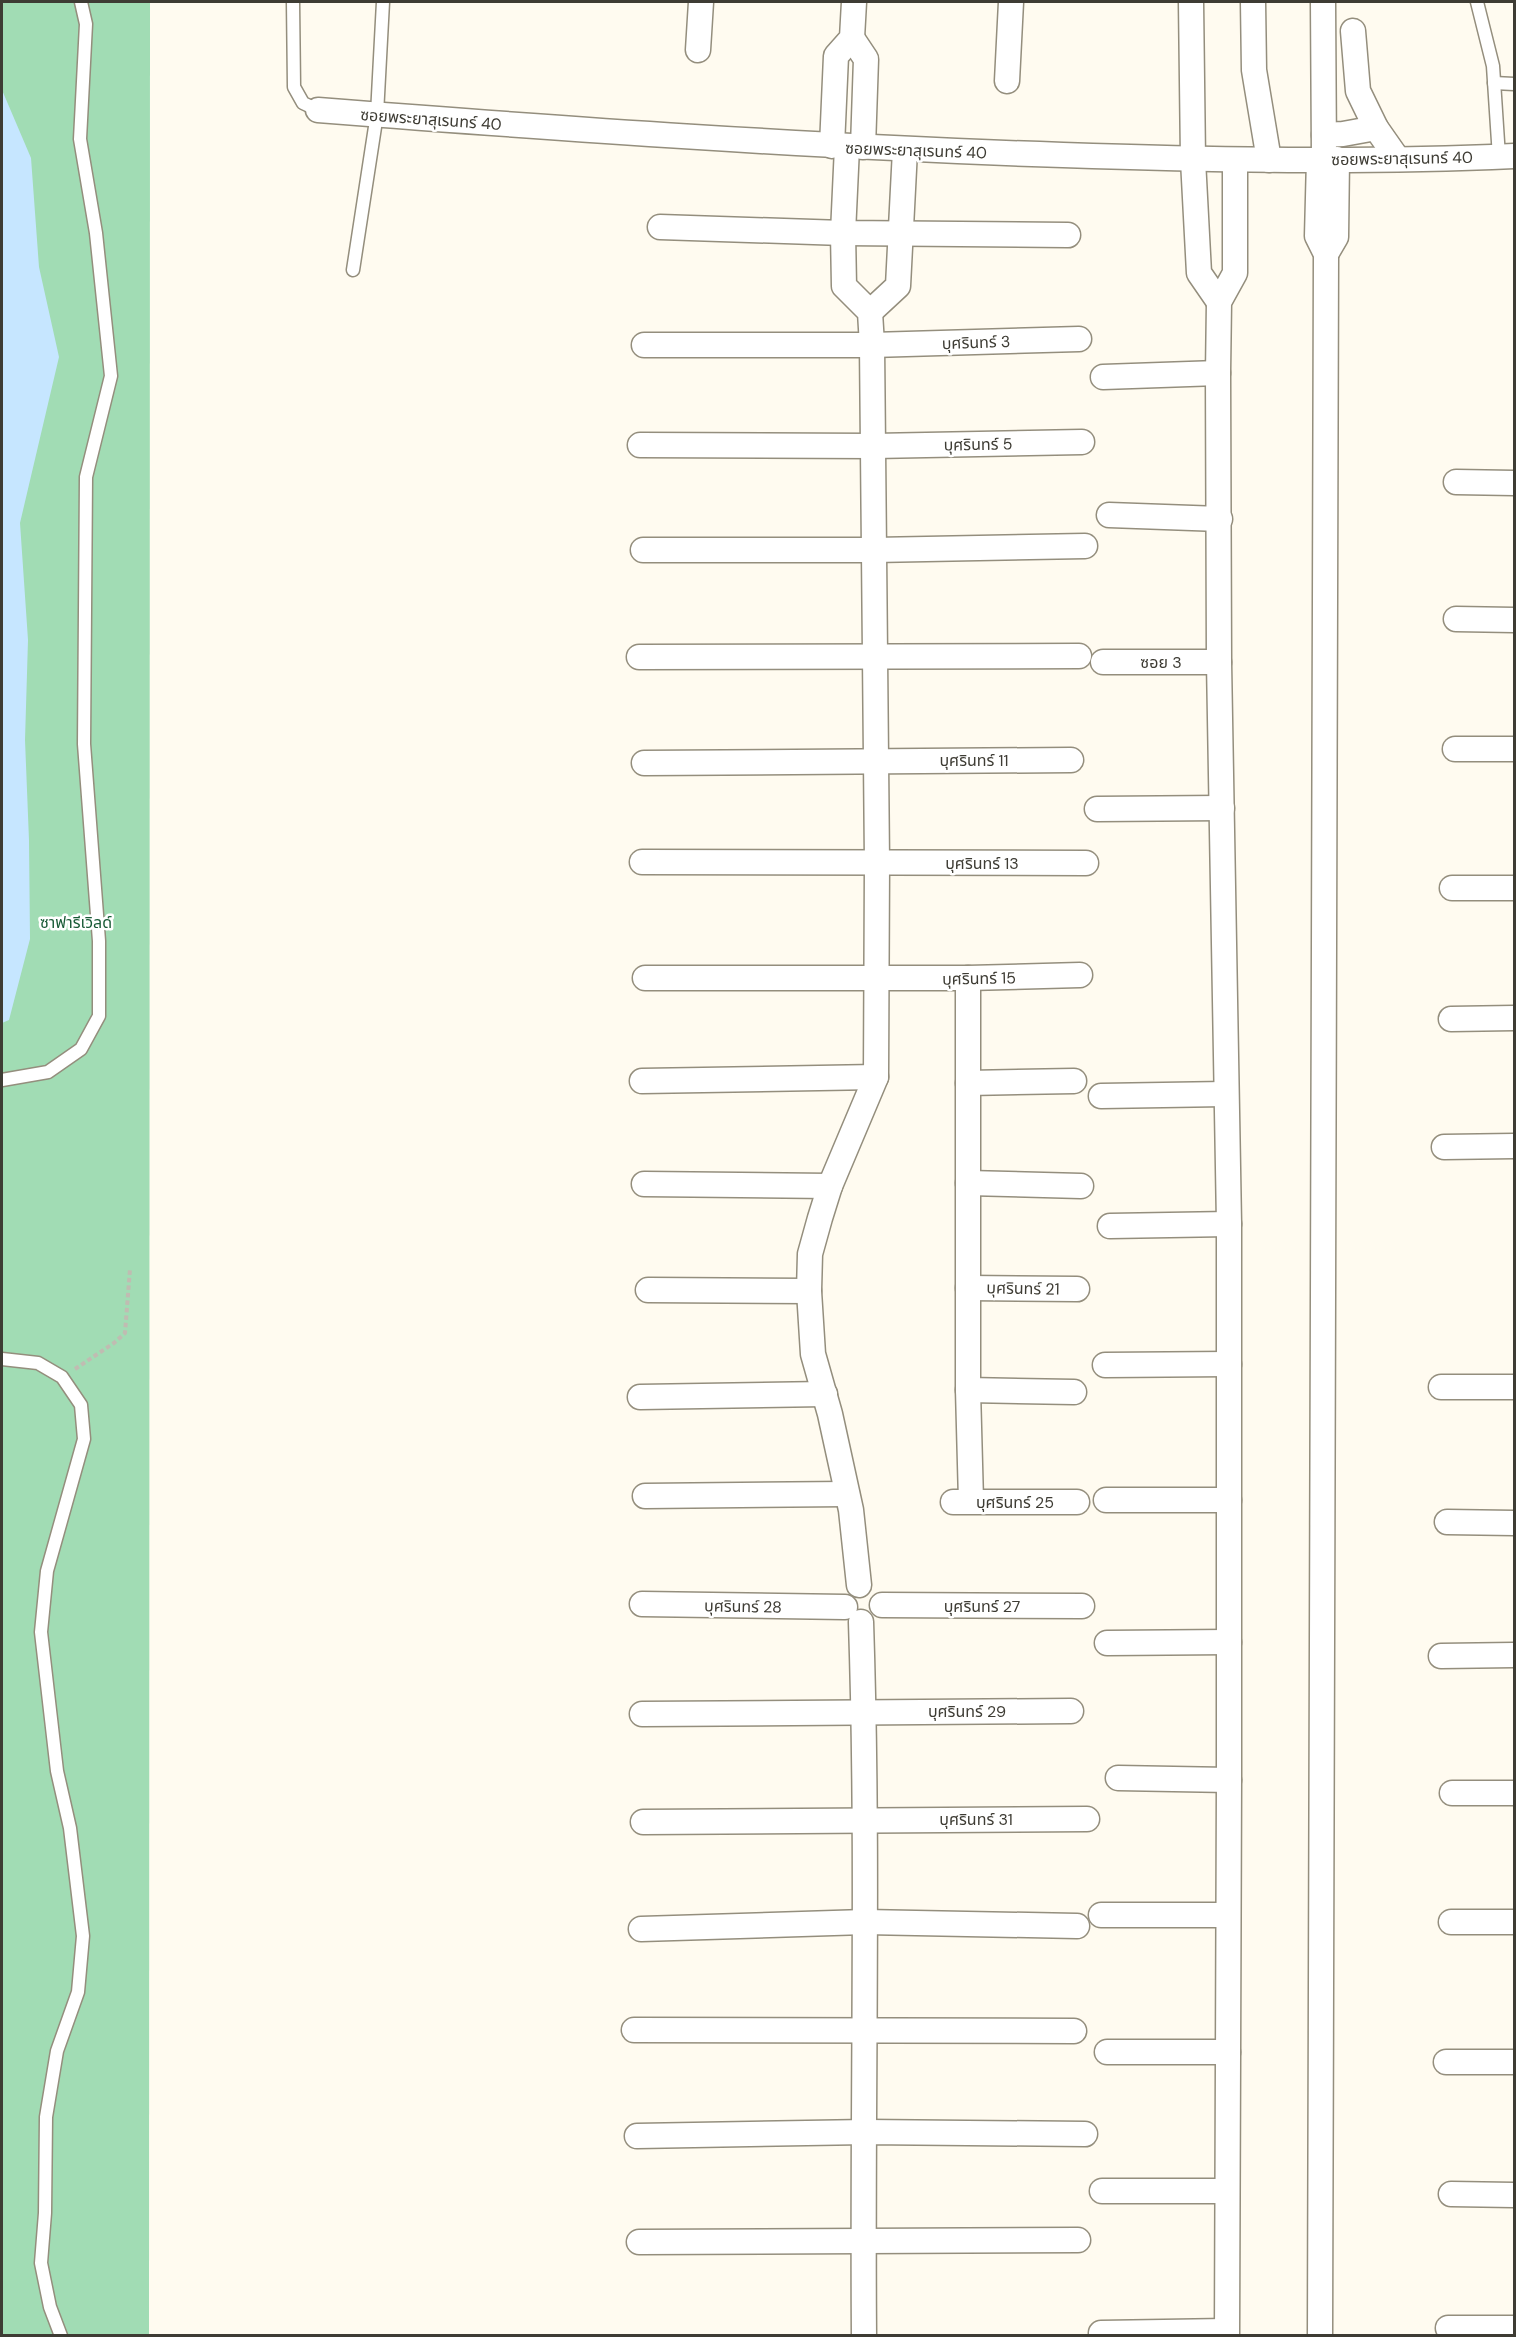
<svg xmlns="http://www.w3.org/2000/svg" width="1516" height="2337" font-family="'DM Sans','Noto Sans Thai',sans-serif">
  <style>
    .green { fill: #a1dcb4 }
    .water { fill: #c6e6ff }
    .lines { fill: none; stroke-linecap: round; stroke-linejoin: round }
    .service-casing { stroke: #948e7d; stroke-width: 15 }
    .minor-casing { stroke: #948e7d; stroke-width: 27 }
    .path { stroke: #c0bcb2; stroke-width: 4; stroke-dasharray: 4.5 3; stroke-linecap: butt }
    .service { stroke: #fff; stroke-width: 12 }
    .minor { stroke: #fff; stroke-width: 24 }
    .labels { text-anchor: middle; stroke-width: 5; stroke-linejoin: round; paint-order: stroke }
    .street-label { font-size: 16px; fill: #3e3c34; stroke: #fff }
    .park-label { font-size: 16px; fill: #195b37; stroke: #fff }
  </style>
  <rect width="100%" height="100%" fill="#fffbf0"/>
  <polygon class="green" points="2,2 150,2 149,2335 2,2336"/>
  <polygon class="water" points="2,90 31,158 39,267 59,357 20,523 28,640 25,740 29,840 30,939 9,1020 2,1023"/>
  <g class="lines">
    <defs>
      <g id="service">
        <polyline points="293,2 294,87 303,103 318,110"/>
        <polyline points="1477,2 1493,66 1499,157"/>
        <polyline points="1494,83 1514,84"/>
        <polyline points="353,270 377,114 383,2"/>
        <polyline points="2,1080 48,1072 81,1049 99,1016 99,941 84,744 86,477 111,376 96,233 80,139 86,24 81,2"/>
        <polyline points="2,1359 38,1363 62,1377 81,1405 84,1439 47,1571 41,1632 57,1771 70,1828 83,1936 78,1992 57,2051 46,2117 45,2213 41,2263 50,2307 61,2336"/>
      </g>
      <g id="minor">
        <polyline points="1191,2 1193,160 1199,273 1219,302"/>
        <polyline points="1253,2 1254,70 1269,160"/>
        <polyline points="1323,2 1324,159"/>
        <polyline points="1353,31 1358,91 1376,128 1397,158"/>
        <polyline points="852,38 866,59 863,147"/>
        <polyline points="698,50 701,2"/>
        <polyline points="1007,81 1011,2"/>
        <path d="M318 110C566 129 814 147 1063 155 1213 160 1364 163 1514 156"/>
        <polyline points="1324,135 1343,134 1376,128"/>
        <polyline points="832,146 836,56 852,38 854,2"/>
        <polyline points="847,147 843,233 844,286 870,312 872,345 877,863 876,1077 830,1186 820,1218 810,1254 809,1291 813,1354 830,1414 851,1510 859,1585"/>
        <polyline points="1319,159 1317,236 1326,254 1320,2336"/>
        <polyline points="660,227 843,233 1068,235"/>
        <polyline points="1326,254 1336,237 1337,159"/>
        <polyline points="870,312 898,286 905,150"/>
        <polyline points="644,345 872,345 1079,339"/>
        <polyline points="1103,377 1218,373"/>
        <polyline points="640,445 874,446 1082,442"/>
        <polyline points="1456,482 1514,483"/>
        <polyline points="1109,515 1220,519"/>
        <polyline points="643,550 874,550 1085,546"/>
        <polyline points="1456,619 1514,620"/>
        <polyline points="639,657 1079,656"/>
        <polyline points="1103,662 1219,662"/>
        <polyline points="1455,749 1514,749"/>
        <polyline points="644,763 1071,760"/>
        <polyline points="1097,809 1222,808"/>
        <polyline points="642,862 1086,863"/>
        <polyline points="1452,888 1514,888"/>
        <polyline points="645,978 968,978 1080,975"/>
        <polyline points="968,978 968,1390 971,1501"/>
        <polyline points="1451,1019 1514,1018"/>
        <polyline points="642,1081 876,1077"/>
        <polyline points="968,1083 1074,1081"/>
        <polyline points="1101,1096 1225,1094"/>
        <polyline points="1444,1147 1514,1146"/>
        <polyline points="968,1183 1081,1186"/>
        <polyline points="644,1184 830,1186"/>
        <polyline points="1110,1226 1229,1224"/>
        <polyline points="968,1288 1077,1289"/>
        <polyline points="648,1290 809,1291"/>
        <polyline points="1105,1365 1229,1364"/>
        <polyline points="1441,1387 1514,1387"/>
        <polyline points="968,1390 1074,1392"/>
        <polyline points="640,1397 825,1394"/>
        <polyline points="645,1496 847,1494"/>
        <polyline points="1106,1500 1229,1500"/>
        <polyline points="953,1502 1077,1502"/>
        <polyline points="1447,1522 1514,1523"/>
        <polyline points="642,1604 845,1607"/>
        <polyline points="882,1605 1082,1606"/>
        <path d="M861 1622C869 1860 862 2098 864 2336"/>
        <polyline points="1107,1643 1229,1642"/>
        <polyline points="1441,1656 1514,1655"/>
        <polyline points="642,1714 1071,1711"/>
        <polyline points="1118,1778 1229,1780"/>
        <polyline points="1452,1793 1514,1793"/>
        <polyline points="643,1822 1087,1819"/>
        <polyline points="1101,1915 1228,1915"/>
        <polyline points="1451,1922 1514,1922"/>
        <polyline points="641,1929 865,1922 1077,1926"/>
        <polyline points="634,2030 1074,2031"/>
        <polyline points="1107,2052 1228,2052"/>
        <polyline points="1446,2062 1514,2062"/>
        <polyline points="637,2136 866,2132 1085,2134"/>
        <polyline points="1102,2191 1226,2191"/>
        <polyline points="1451,2194 1514,2195"/>
        <polyline points="639,2242 1078,2240"/>
        <polyline points="1448,2328 1514,2328"/>
        <polyline points="1101,2333 1226,2331"/>
        <polyline points="1227,2336 1229,1780 1229,1224 1219,662 1218,373 1219,302 1235,273 1235,160"/>
      </g>
    </defs>
    <use href="#service" class="service-casing"/>
    <use href="#minor" class="minor-casing"/>
    <polyline class="path" points="75,1369 114,1343 125,1333 130,1269"/>
    <use href="#service" class="service"/>
    <use href="#minor" class="minor"/>
  </g>
  <g class="labels">
    <g class="street-label">
      <text transform="translate(431 119) rotate(4)" y="6">ซอยพระยาสุเรนทร์ 40</text>
      <text transform="translate(916 150) rotate(2)" y="6">ซอยพระยาสุเรนทร์ 40</text>
      <text transform="translate(1402 158) rotate(-1)" y="6">ซอยพระยาสุเรนทร์ 40</text>
      <text transform="translate(976 342) rotate(-2)" y="6">บุศรินทร์ 3</text>
      <text transform="translate(978 444) rotate(-1)" y="6">บุศรินทร์ 5</text>
      <text x="1161" y="668">ซอย 3</text>
      <text x="974" y="766">บุศรินทร์ 11</text>
      <text x="982" y="869">บุศรินทร์ 13</text>
      <text transform="translate(979 978) rotate(-1)" y="6">บุศรินทร์ 15</text>
      <text transform="translate(1023 1288) rotate(1)" y="6">บุศรินทร์ 21</text>
      <text x="1015" y="1508">บุศรินทร์ 25</text>
      <text transform="translate(743 1606) rotate(1)" y="6">บุศรินทร์ 28</text>
      <text x="982" y="1612">บุศรินทร์ 27</text>
      <text x="967" y="1717">บุศรินทร์ 29</text>
      <text x="976" y="1825">บุศรินทร์ 31</text>
    </g>
    <g class="park-label">
      <text x="76" y="928">ซาฟารีเวิลด์</text>
    </g>
  </g>
  <rect width="1516" height="2337" fill="none" stroke="#3e3c34" stroke-width="6"/>
</svg>
